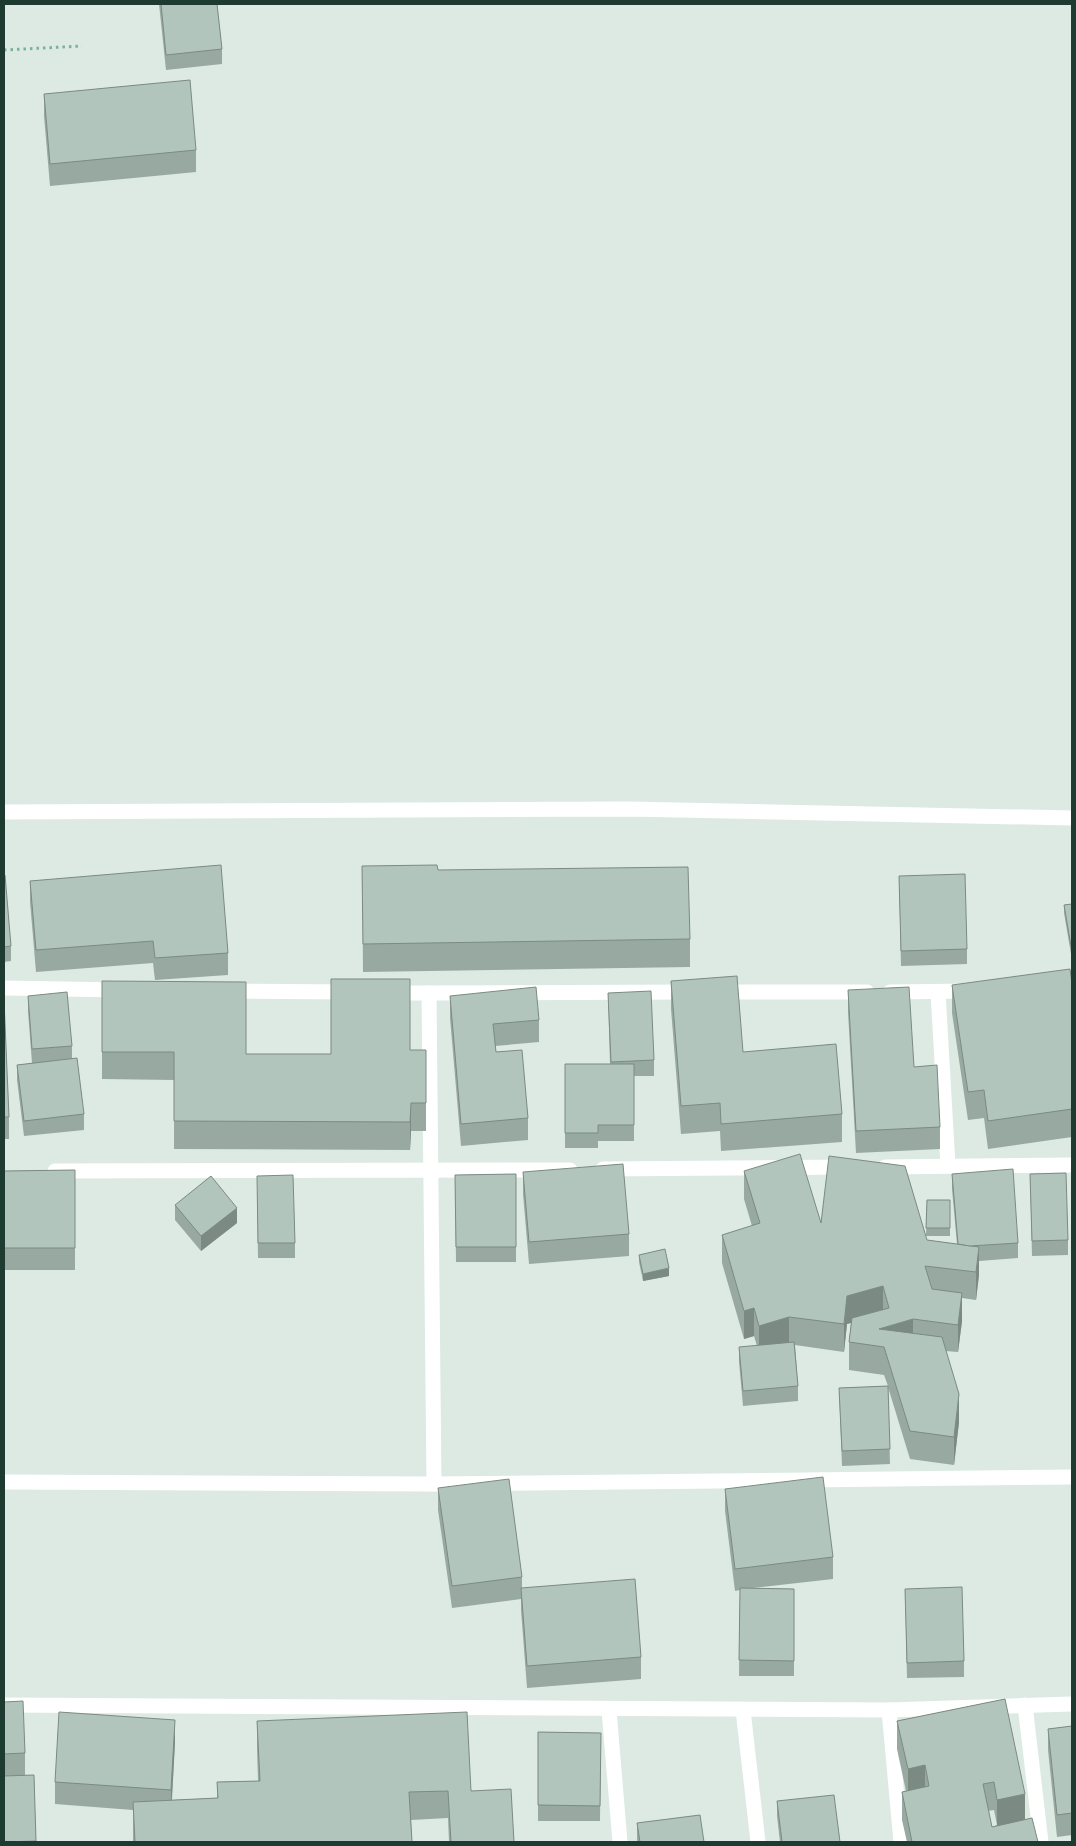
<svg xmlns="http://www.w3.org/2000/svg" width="1076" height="1846" font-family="Arial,sans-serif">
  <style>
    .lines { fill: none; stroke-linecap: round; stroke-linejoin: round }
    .path { stroke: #79b19d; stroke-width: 3; stroke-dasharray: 2.5 4; stroke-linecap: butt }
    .minor { stroke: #fff; stroke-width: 15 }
    .wall { fill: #98a9a2; fill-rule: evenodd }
    .shaded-wall { fill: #7c8a84 }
    .building { fill: #b1c5bc; stroke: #7c8a84 }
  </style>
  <rect width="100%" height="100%" fill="#dceae3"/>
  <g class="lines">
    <polyline class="path" points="4,50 82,46"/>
    <g class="minor">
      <polyline points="4,812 628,809 1072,818"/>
      <polyline points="4,988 122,990"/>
      <polyline points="225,991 350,992"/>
      <polyline points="717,992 867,992"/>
      <polyline points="890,992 972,991"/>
      <polyline points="938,992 948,1166"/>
      <polyline points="390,993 429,993"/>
      <polyline points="885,1167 1072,1165"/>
      <polyline points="603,1169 847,1167"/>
      <polyline points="55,1171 570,1170"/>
      <polyline points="4,1482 434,1484 1072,1477"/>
      <polyline points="434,1484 429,993 689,992"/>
      <polyline points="4,1705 889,1710 1072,1704"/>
      <polyline points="1025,1705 1041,1842"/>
      <polyline points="609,1710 620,1842"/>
      <polyline points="743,1710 758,1842"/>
      <polyline points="889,1710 901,1842"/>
    </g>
  </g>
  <g class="wall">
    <polygon points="159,4 217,4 222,49 222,64 166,70"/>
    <polygon points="44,94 196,150 196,172 50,186 44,116"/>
    <polygon points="362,866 438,870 690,939 690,967 363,972"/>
    <polygon points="4,875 11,946 11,961 4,962"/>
    <polygon points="899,876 967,949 967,964 901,966"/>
    <polygon points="30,881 228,953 228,975 155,980 153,963 36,972 30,902"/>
    <polygon points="1072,904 1072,954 1071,954 1064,913 1064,905"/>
    <polygon points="102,981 246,1054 331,1054 410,1050 426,1050 426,1131 411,1131 410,1150 174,1149 174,1080 102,1079"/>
    <polygon points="671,981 743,1052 842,1114 842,1142 721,1151 720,1131 681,1134 671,1009"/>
    <polygon points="1072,984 1072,1137 988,1149 984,1118 968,1120 952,1013 952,985"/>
    <polygon points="848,990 914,1067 940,1127 940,1149 856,1153 848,1012"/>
    <polygon points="608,993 654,1060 654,1076 634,1076 634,1141 598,1141 598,1148 565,1148 565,1064 610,1064"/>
    <polygon points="28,996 72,1046 72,1059 84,1114 84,1130 24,1136 17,1080 17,1065 32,1063 28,1011"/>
    <polygon points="450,996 539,1020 539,1042 495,1046 496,1052 528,1118 528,1140 461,1146 450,1018"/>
    <polygon points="4,1000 9,1117 9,1139 4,1139"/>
    <polygon points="75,1170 75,1270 4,1270 4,1171"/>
    <polygon points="744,1171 821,1223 927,1240 957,1244 952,1189 952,1174 1018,1243 1018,1258 979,1261 979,1275 976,1300 962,1298 962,1321 958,1352 946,1351 959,1422 954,1465 910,1459 888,1387 890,1464 842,1466 839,1388 888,1386 884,1375 849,1370 849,1342 851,1323 847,1324 844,1352 795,1345 798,1386 798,1401 743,1406 739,1362 739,1347 757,1346 754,1336 744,1339 722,1263 722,1235 752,1226 744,1199"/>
    <polygon points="523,1172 629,1234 629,1256 529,1264 523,1194"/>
    <polygon points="516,1174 516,1262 456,1262 455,1175"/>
    <polygon points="1030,1174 1068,1240 1068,1255 1032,1256"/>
    <polygon points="257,1191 295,1243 295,1258 258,1258"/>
    <polygon points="927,1200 950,1200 950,1236 926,1236"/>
    <polygon points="175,1205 237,1223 201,1251 175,1220"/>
    <polygon points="639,1255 669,1276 643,1281 639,1262"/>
    <polygon points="438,1488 522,1577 522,1588 641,1657 641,1679 527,1688 521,1610 521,1599 452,1608 438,1510"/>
    <polygon points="725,1489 833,1557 833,1579 753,1588 794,1589 794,1676 739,1676 740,1590 735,1591 725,1511"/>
    <polygon points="905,1589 964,1661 964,1677 907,1678"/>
    <path d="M1005 1699 1025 1819 1038 1842H907L902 1820V1792L906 1791 897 1749V1721ZM994 1810 997 1825 992 1827 988 1811Z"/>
    <polygon points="4,1702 25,1753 25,1776 34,1775 36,1842 4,1842"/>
    <polygon points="257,1721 471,1791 514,1842 449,1842 448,1818 411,1820 412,1842 133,1842 133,1810 55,1804 55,1782 175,1742 172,1800 217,1798 217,1782 258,1781 257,1749"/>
    <polygon points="1072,1726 1072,1835 1057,1837 1048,1750 1048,1729"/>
    <polygon points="538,1732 601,1733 600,1821 538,1821"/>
    <polygon points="777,1801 840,1842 780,1842 777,1816"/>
    <polygon points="637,1823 704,1842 637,1842"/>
  </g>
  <g class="shaded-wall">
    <polygon points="411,1103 411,1131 410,1150 410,1122"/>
    <polygon points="237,1208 237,1223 201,1251 201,1236"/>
    <polygon points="979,1247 979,1275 976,1300 976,1272"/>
    <polygon points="669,1268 669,1276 643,1281 643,1274"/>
    <polygon points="883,1286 883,1314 847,1324 844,1352 844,1324 847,1296"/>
    <polygon points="962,1293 962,1321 958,1352 958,1325"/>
    <polygon points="754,1308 754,1336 744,1339 744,1311"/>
    <polygon points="789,1317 789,1345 759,1354 759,1326"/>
    <polygon points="913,1319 913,1347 879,1329"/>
    <polygon points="959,1394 959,1422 954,1465 954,1437"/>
    <polygon points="175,1720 175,1742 171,1812 171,1790"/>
    <polygon points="925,1765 925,1793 908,1797 908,1769"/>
    <polygon points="1025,1794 1025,1822 997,1828 997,1800"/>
  </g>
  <g class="building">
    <polygon points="161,4 217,4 222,49 166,55"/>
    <polygon points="190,80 196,150 50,164 44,94"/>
    <polygon points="221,865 228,953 155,958 153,941 36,950 30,881"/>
    <polygon points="437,865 438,870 688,867 690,939 363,944 362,866"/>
    <polygon points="965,874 967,949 901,951 899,876"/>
    <polygon points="4,875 5,875 11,946 4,947"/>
    <polygon points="1072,904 1072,946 1071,946 1064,905"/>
    <polygon points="1070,969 1072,984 1072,1109 988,1121 984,1090 968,1092 952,985"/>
    <polygon points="737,976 743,1052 836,1044 842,1114 721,1124 720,1103 681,1106 671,981"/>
    <polygon points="331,979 410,979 410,1050 426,1050 426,1103 411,1103 410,1122 174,1121 174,1052 102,1052 102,981 246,982 246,1054 331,1054"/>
    <polygon points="536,987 539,1020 493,1024 496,1052 522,1050 528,1118 461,1124 450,996"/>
    <polygon points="909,987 914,1067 937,1065 940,1127 856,1131 848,990"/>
    <polygon points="651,991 654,1060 611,1062 608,993"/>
    <polygon points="67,992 72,1046 32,1049 28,996"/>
    <polygon points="4,1000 9,1117 4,1117"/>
    <polygon points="77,1058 84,1114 24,1121 17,1065"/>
    <polygon points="565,1064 634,1064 634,1125 598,1125 598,1133 565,1133"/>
    <polygon points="800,1154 821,1223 829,1156 905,1166 927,1240 979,1247 976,1272 925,1266 932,1289 962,1293 958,1325 913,1319 879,1329 942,1337 959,1394 954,1437 910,1431 884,1347 849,1342 852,1318 889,1308 883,1286 847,1296 844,1324 789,1317 759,1326 754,1308 744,1311 722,1235 760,1223 744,1171"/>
    <polygon points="623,1164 629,1234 529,1242 523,1172"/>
    <polygon points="1013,1169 1018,1243 970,1246 958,1244 952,1174"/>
    <polygon points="75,1170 75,1248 4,1248 4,1171"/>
    <polygon points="1066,1173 1068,1240 1032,1241 1030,1174"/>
    <polygon points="516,1174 516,1247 456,1247 455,1175"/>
    <polygon points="293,1175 295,1243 258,1243 257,1176"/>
    <polygon points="211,1176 237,1208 201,1236 175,1205"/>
    <polygon points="927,1200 950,1200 950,1228 926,1228"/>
    <polygon points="665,1249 669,1268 643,1274 639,1255"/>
    <polygon points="794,1342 798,1386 743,1391 739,1347"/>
    <polygon points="888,1386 890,1449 842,1451 839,1388"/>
    <polygon points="823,1477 833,1557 735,1569 725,1489"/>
    <polygon points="509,1479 522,1577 452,1586 438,1488"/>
    <polygon points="635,1579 641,1657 527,1666 521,1588"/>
    <polygon points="962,1587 964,1661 907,1663 905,1589"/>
    <polygon points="740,1588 794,1589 794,1661 739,1660"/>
    <polygon points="1005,1699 1025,1794 997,1800 994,1782 983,1784 992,1827 1032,1818 1038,1842 912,1842 902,1792 929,1786 925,1765 908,1769 897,1721"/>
    <polygon points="23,1701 25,1753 4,1754 4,1702"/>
    <polygon points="59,1712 175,1720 171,1790 55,1782"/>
    <polygon points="467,1712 471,1791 511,1789 514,1842 451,1842 448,1791 409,1792 412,1842 135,1842 133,1802 218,1798 217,1782 260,1781 257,1721"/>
    <polygon points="1072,1726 1072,1813 1057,1815 1048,1729"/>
    <polygon points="538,1732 601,1733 600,1806 538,1805"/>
    <polygon points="34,1775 36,1841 4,1842 4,1776"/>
    <polygon points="834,1795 840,1842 782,1842 777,1801"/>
    <polygon points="700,1815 704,1842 640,1842 637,1823"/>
  </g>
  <rect width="1076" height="1846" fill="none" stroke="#1d3b31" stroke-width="10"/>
</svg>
